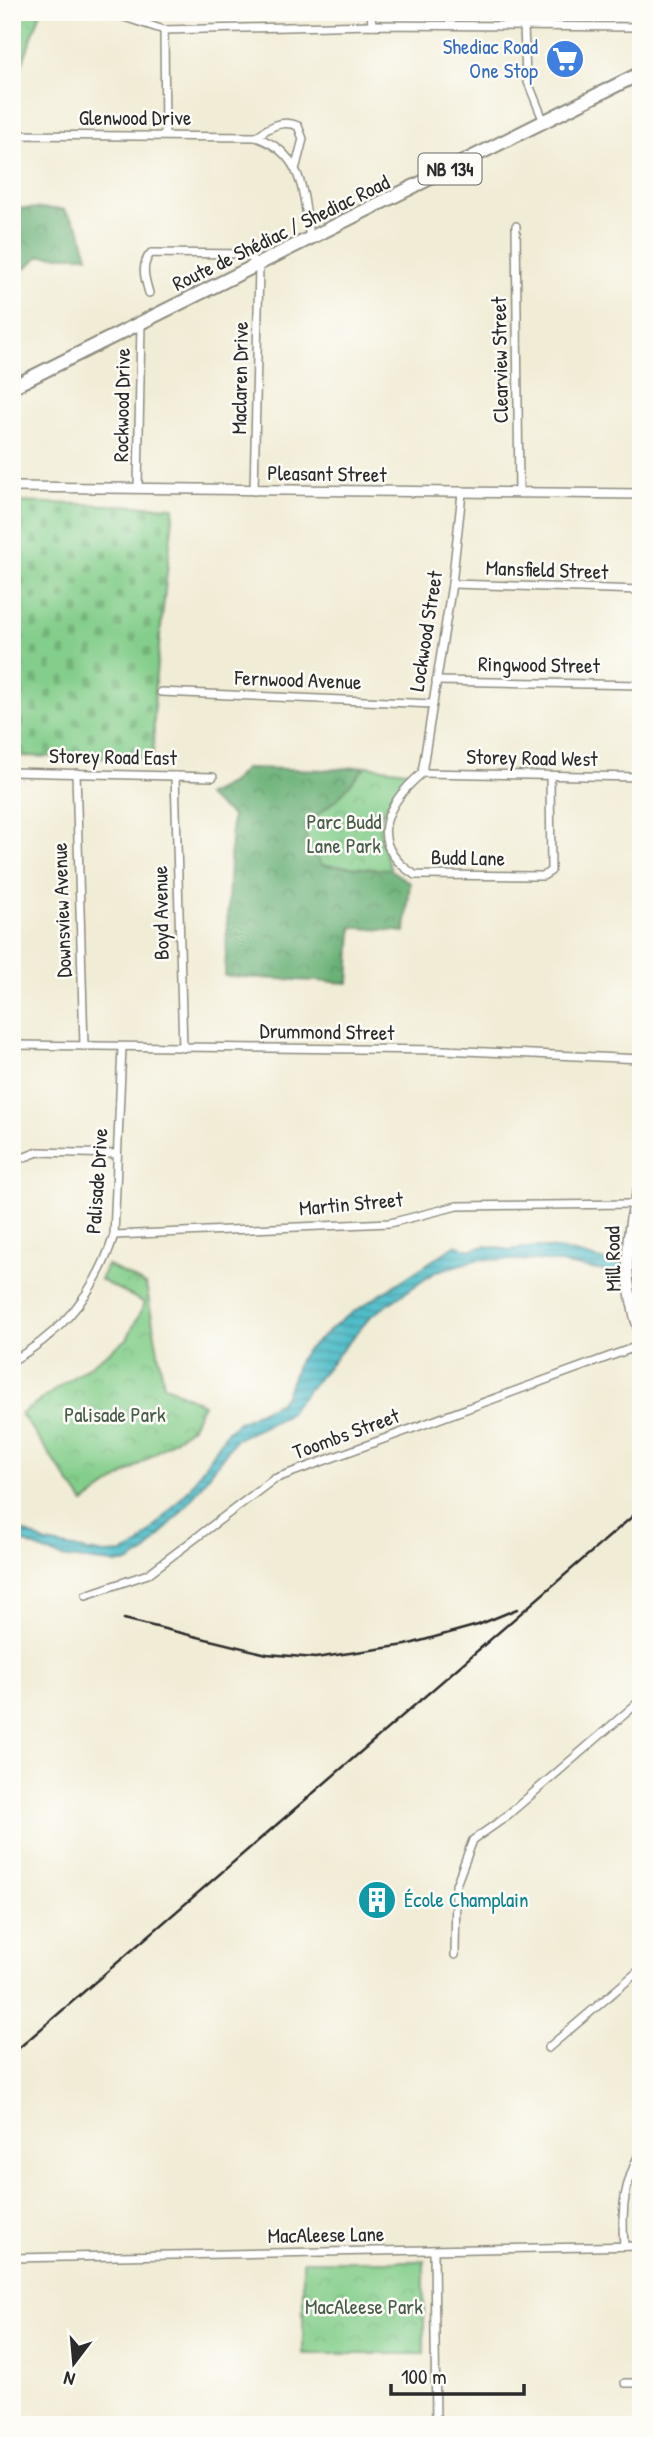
<svg xmlns="http://www.w3.org/2000/svg" width="653" height="2437" font-family="'Patrick Hand',sans-serif">
  <style>
    .forest { fill: url(#forest-crowns); stroke: #4b6e51; stroke-width: 2 }
    .cemetery { fill: url(#cemetery-stones); stroke: #587c5b; stroke-width: 2 }
    .park { fill: url(#park-crowns); stroke: #587c5b; stroke-width: 2 }
    .water { fill: url(#water-rules); stroke: #3e747a; stroke-width: 2 }
    .lines { fill: none; stroke-linecap: round; stroke-linejoin: round }
    .minor-casing { stroke: #8e8c80; stroke-width: 10 }
    .tertiary-casing { stroke: #8e8c80; stroke-width: 12 }
    .primary-casing { stroke: #8e8c80; stroke-width: 16 }
    .minor { stroke: #fff; stroke-width: 7 }
    .tertiary { stroke: #fff; stroke-width: 9 }
    .primary { stroke: #fff; stroke-width: 12 }
    .rail { stroke: #2b2b2b; stroke-width: 2.5 }
    .labels { text-anchor: middle; stroke-width: 5; stroke-linejoin: round; paint-order: stroke }
    .shield { fill: #fdfcf7; stroke: #6a6a68; stroke-width: 2 }
    .shield-label { font-size: 19px; font-weight: bold; fill: #2b2b2b }
    .shop-label { font-size: 21px; fill: #366cbe; stroke: #fdfcf7; text-anchor: end }
    .street-label { font-size: 21px; fill: #2b2b2b; stroke: #fdfcf7 }
    .park-label { font-size: 21px; fill: #465c48; stroke: #fdfcf7 }
    .culture-label { font-size: 21px; fill: #0d838f; stroke: #fdfcf7; text-anchor: start }
  </style>
  <defs>
    <pattern id="forest-crowns" width="20" height="18" patternUnits="userSpaceOnUse" patternTransform="scale(1.75)"><rect width="20" height="18" fill="#6bb177"/><path d="M2 6a3 3 0 1 1 6 0M12 15a3 3 0 1 1 6 0" fill="none" stroke="#589062"/></pattern>
    <pattern id="cemetery-stones" width="16" height="16" patternUnits="userSpaceOnUse" patternTransform="scale(1.75)"><rect width="16" height="16" fill="#84ce8b"/><path d="M2 7V4a2 2 0 0 1 4 0v3zM10 15v-3a2 2 0 0 1 4 0v3z" fill="#72b178"/></pattern>
    <pattern id="park-crowns" width="20" height="18" patternUnits="userSpaceOnUse" patternTransform="scale(1.75)"><rect width="20" height="18" fill="#84ce8b"/><path d="M2 6a3 3 0 1 1 6 0M12 15a3 3 0 1 1 6 0" fill="none" stroke="#72b178"/></pattern>
    <pattern id="water-rules" width="6" height="5" patternUnits="userSpaceOnUse" patternTransform="scale(1.75)"><rect width="6" height="5" fill="#50bdc9"/><path d="M0 2.5h6" fill="none" stroke="#439aa3"/></pattern>
  </defs>
  <rect width="100%" height="100%" fill="#fdfcf7"/>
  <filter id="ink" filterUnits="userSpaceOnUse"><feTurbulence type="fractalNoise" baseFrequency=".0143" numOctaves="2"/><feDisplacementMap in="SourceGraphic" scale="14" xChannelSelector="R" yChannelSelector="G"/><feConvolveMatrix kernelMatrix="1 2 1 2 8 2 1 2 1" color-interpolation-filters="sRGB"/></filter>
  <filter id="wash" filterUnits="userSpaceOnUse"><feTurbulence type="fractalNoise" baseFrequency=".00686" numOctaves="4" result="noise"/><feDisplacementMap in="SourceGraphic" scale="28" xChannelSelector="R" yChannelSelector="G"/><feGaussianBlur stdDeviation="1.57" result="paint"/><feColorMatrix in="noise" values="0 0 0 0 0 0 0 0 0 0 0 0 0 0 0 0 0 1.4 0 .05"/><feComposite in="paint" operator="in"/></filter>
  <g filter="url(#wash)">
    <rect width="100%" height="100%" fill="#f1ecd5"/>
    <g class="forest">
      <polygon points="12,208 63,209 79,227 88,256 40,256 12,279"/>
      <polygon points="366,766 338,798 304,826 323,865 391,870 410,883 405,932 352,927 349,983 225,976 232,816 206,796 230,784 246,768 329,770"/>
    </g>
    <polygon class="cemetery" points="12,502 174,507 155,683 153,758 12,756"/>
    <g class="park">
      <polygon points="12,12 41,12 17,78 12,78"/>
      <path d="M366 766 414 772C379 813 371 817 391 870L323 865 309 850 304 826 338 798Z"/>
      <polygon points="107,1265 146,1285 164,1385 203,1404 191,1428 84,1503 21,1414 127,1339 145,1303 100,1280"/>
      <rect x="303" y="2261" width="121" height="93"/>
    </g>
    <polygon class="water" points="456,1245 469,1250 486,1246 509,1250 537,1247 563,1250 641,1270 641,1278 549,1261 479,1259 437,1271 371,1316 286,1416 236,1439 186,1506 146,1552 128,1563 112,1563 60,1557 12,1538 12,1526 47,1543 104,1554 123,1553 138,1546 189,1489 227,1432 239,1422 278,1403 286,1395 299,1360 307,1350 343,1319"/>
  </g>
  <g filter="url(#ink)">
    <g class="lines">
      <defs>
        <g id="minor">
          <polyline points="109,12 164,30 372,25 641,27"/>
          <polyline points="371,12 372,25"/>
          <polyline points="524,27 526,77 544,122"/>
          <polyline points="164,30 165,135"/>
          <path d="M12 135 256 137C305 154 303 195 310 239"/>
          <path d="M256 137C269 127 282 119 298 126L303 139 296 166"/>
          <polyline points="516,226 519,493"/>
          <path d="M149 293C145 279 140 265 151 253L247 254 259 266 254 491"/>
          <polyline points="138,488 141,323"/>
          <polyline points="452,584 641,590"/>
          <polyline points="436,681 641,685"/>
          <polyline points="161,692 433,704"/>
          <polyline points="12,772 213,777"/>
          <polyline points="76,773 84,1046"/>
          <path d="M422 773C386 804 365 843 415 875L543 876 551 871 550 776"/>
          <polyline points="422,773 452,584 462,493"/>
          <polyline points="422,773 641,777"/>
          <polyline points="175,776 183,1048"/>
          <polyline points="12,1045 444,1050 641,1059"/>
          <polyline points="12,1162 38,1152 117,1154"/>
          <polyline points="114,1235 390,1223 457,1206 633,1204"/>
          <path d="M12 1361C62 1333 97 1290 114 1235L122 1047"/>
          <polyline points="86,1595 148,1574 274,1479 641,1345"/>
          <polyline points="455,1955 456,1885 473,1840 503,1819 641,1700"/>
          <polyline points="548,2048 641,1969"/>
          <path d="M624 2246C621 2206 624 2186 641 2150"/>
          <polyline points="434,2251 436,2425"/>
          <polyline points="12,2258 641,2246"/>
          <polyline points="625,2383 641,2383"/>
          <polyline points="563,2425 617,2425"/>
        </g>
        <g id="tertiary">
          <polyline points="12,487 641,494"/>
          <path d="M641 1182C622 1234 623 1284 641 1337"/>
        </g>
        <polyline id="primary" points="12,387 641,73"/>
      </defs>
      <use href="#minor" class="minor-casing"/>
      <use href="#tertiary" class="tertiary-casing"/>
      <use href="#primary" class="primary-casing"/>
      <use href="#minor" class="minor"/>
      <use href="#tertiary" class="tertiary"/>
      <use href="#primary" class="primary"/>
      <g class="rail">
        <polyline points="124,1619 267,1654 315,1658 406,1645 478,1625 517,1609"/>
        <polyline points="12,2054 641,1509"/>
      </g>
    </g>
  </g>
  <defs>
    <symbol id="supermarket-disc" viewBox="-11 -11 22 22"><circle r="9.5" fill="#3f7fe0" stroke="#fdfcf7"/><path d="M-6-5.5h2.5l.6 2H6L4.5 2H-2.5L-4.4-4H-6ZM-1.5 3.2a1.3 1.3 0 1 0 .1 0ZM3 3.2a1.3 1.3 0 1 0 .1 0Z" fill="#fff"/></symbol>
    <symbol id="building-disc" viewBox="-11 -11 22 22"><circle r="9.5" fill="#0f9aa8" stroke="#fdfcf7"/><path d="M-4-6H4V6H1V3H-1V6H-4ZM-2.5-4.3h1.7v1.8h-1.7ZM.8-4.3h1.7v1.8H.8ZM-2.5-1h1.7V.8h-1.7ZM.8-1h1.7V.8H.8Z" fill="#fff"/></symbol>
  </defs>
  <g fill-rule="evenodd">
    <use href="#supermarket-disc" x="543" y="37" width="44" height="44"/>
    <use href="#building-disc" x="355" y="1878" width="44" height="44"/>
  </g>
  <g class="labels">
    <rect class="shield" x="418.5" y="153.5" width="63" height="31" rx="5"/>
    <g class="shield-label">
      <text x="450" y="176">NB 134</text>
    </g>
    <g class="shop-label">
      <text x="538" y="54">Shediac Road<tspan x="538" dy="24">One Stop</tspan></text>
    </g>
    <g class="street-label">
      <text x="135" y="125">Glenwood Drive</text>
      <text transform="translate(281 233) rotate(-26)" y="7">Route de Shédiac / Shediac Road</text>
      <text transform="translate(500 360) rotate(-91)" y="7">Clearview Street</text>
      <text transform="translate(240 378) rotate(-89)" y="7">Maclaren Drive</text>
      <text transform="translate(122 405) rotate(-89)" y="7">Rockwood Drive</text>
      <text transform="translate(327 474) rotate(1)" y="7">Pleasant Street</text>
      <text transform="translate(547 570) rotate(2)" y="7">Mansfield Street</text>
      <text transform="translate(426 631) rotate(-81)" y="7">Lockwood Street</text>
      <text transform="translate(539 665) rotate(1)" y="7">Ringwood Street</text>
      <text transform="translate(298 680) rotate(2)" y="7">Fernwood Avenue</text>
      <text transform="translate(113 757) rotate(1)" y="7">Storey Road East</text>
      <text transform="translate(532 758) rotate(1)" y="7">Storey Road West</text>
      <text transform="translate(468 858) rotate(1)" y="7">Budd Lane</text>
      <text transform="translate(62 910) rotate(-92)" y="7">Downsview Avenue</text>
      <text transform="translate(161 913) rotate(-91)" y="7">Boyd Avenue</text>
      <text transform="translate(327 1032) rotate(1)" y="7">Drummond Street</text>
      <text transform="translate(97 1181) rotate(-86)" y="7">Palisade Drive</text>
      <text transform="translate(351 1204) rotate(-5)" y="7">Martin Street</text>
      <text transform="translate(613 1259) rotate(-91)" y="7">Mill Road</text>
      <text transform="translate(346 1434) rotate(-20)" y="7">Toombs Street</text>
      <text transform="translate(326 2235) rotate(-1)" y="7">MacAleese Lane</text>
    </g>
    <g class="park-label">
      <text x="344" y="829">Parc Budd<tspan x="344" dy="24">Lane Park</tspan></text>
      <text x="115" y="1422">Palisade Park</text>
      <text x="364" y="2314">MacAleese Park</text>
    </g>
    <g class="culture-label">
      <text x="404" y="1907">École Champlain</text>
    </g>
  </g>
  <rect width="653" height="2437" fill="none" stroke="#fdfcf7" stroke-width="42"/>
  <g transform="translate(74 2363) rotate(196)" stroke="#fdfcf7" stroke-width="5" paint-order="stroke">
  <path d="M0-5L12 26L0 18L-12 26Z" fill="#2b2b2b"/>
  <text y="-10" font-size="19" font-weight="bold" text-anchor="middle" fill="#2b2b2b">N</text>
  </g>
  <path d="M391 2384v10h133v-10" fill="none" stroke="#2b2b2b" stroke-width="3.5"/>
  <text x="401" y="2384" font-size="21" fill="#2b2b2b" stroke="#fdfcf7" stroke-width="5" paint-order="stroke">100 m</text>
</svg>
